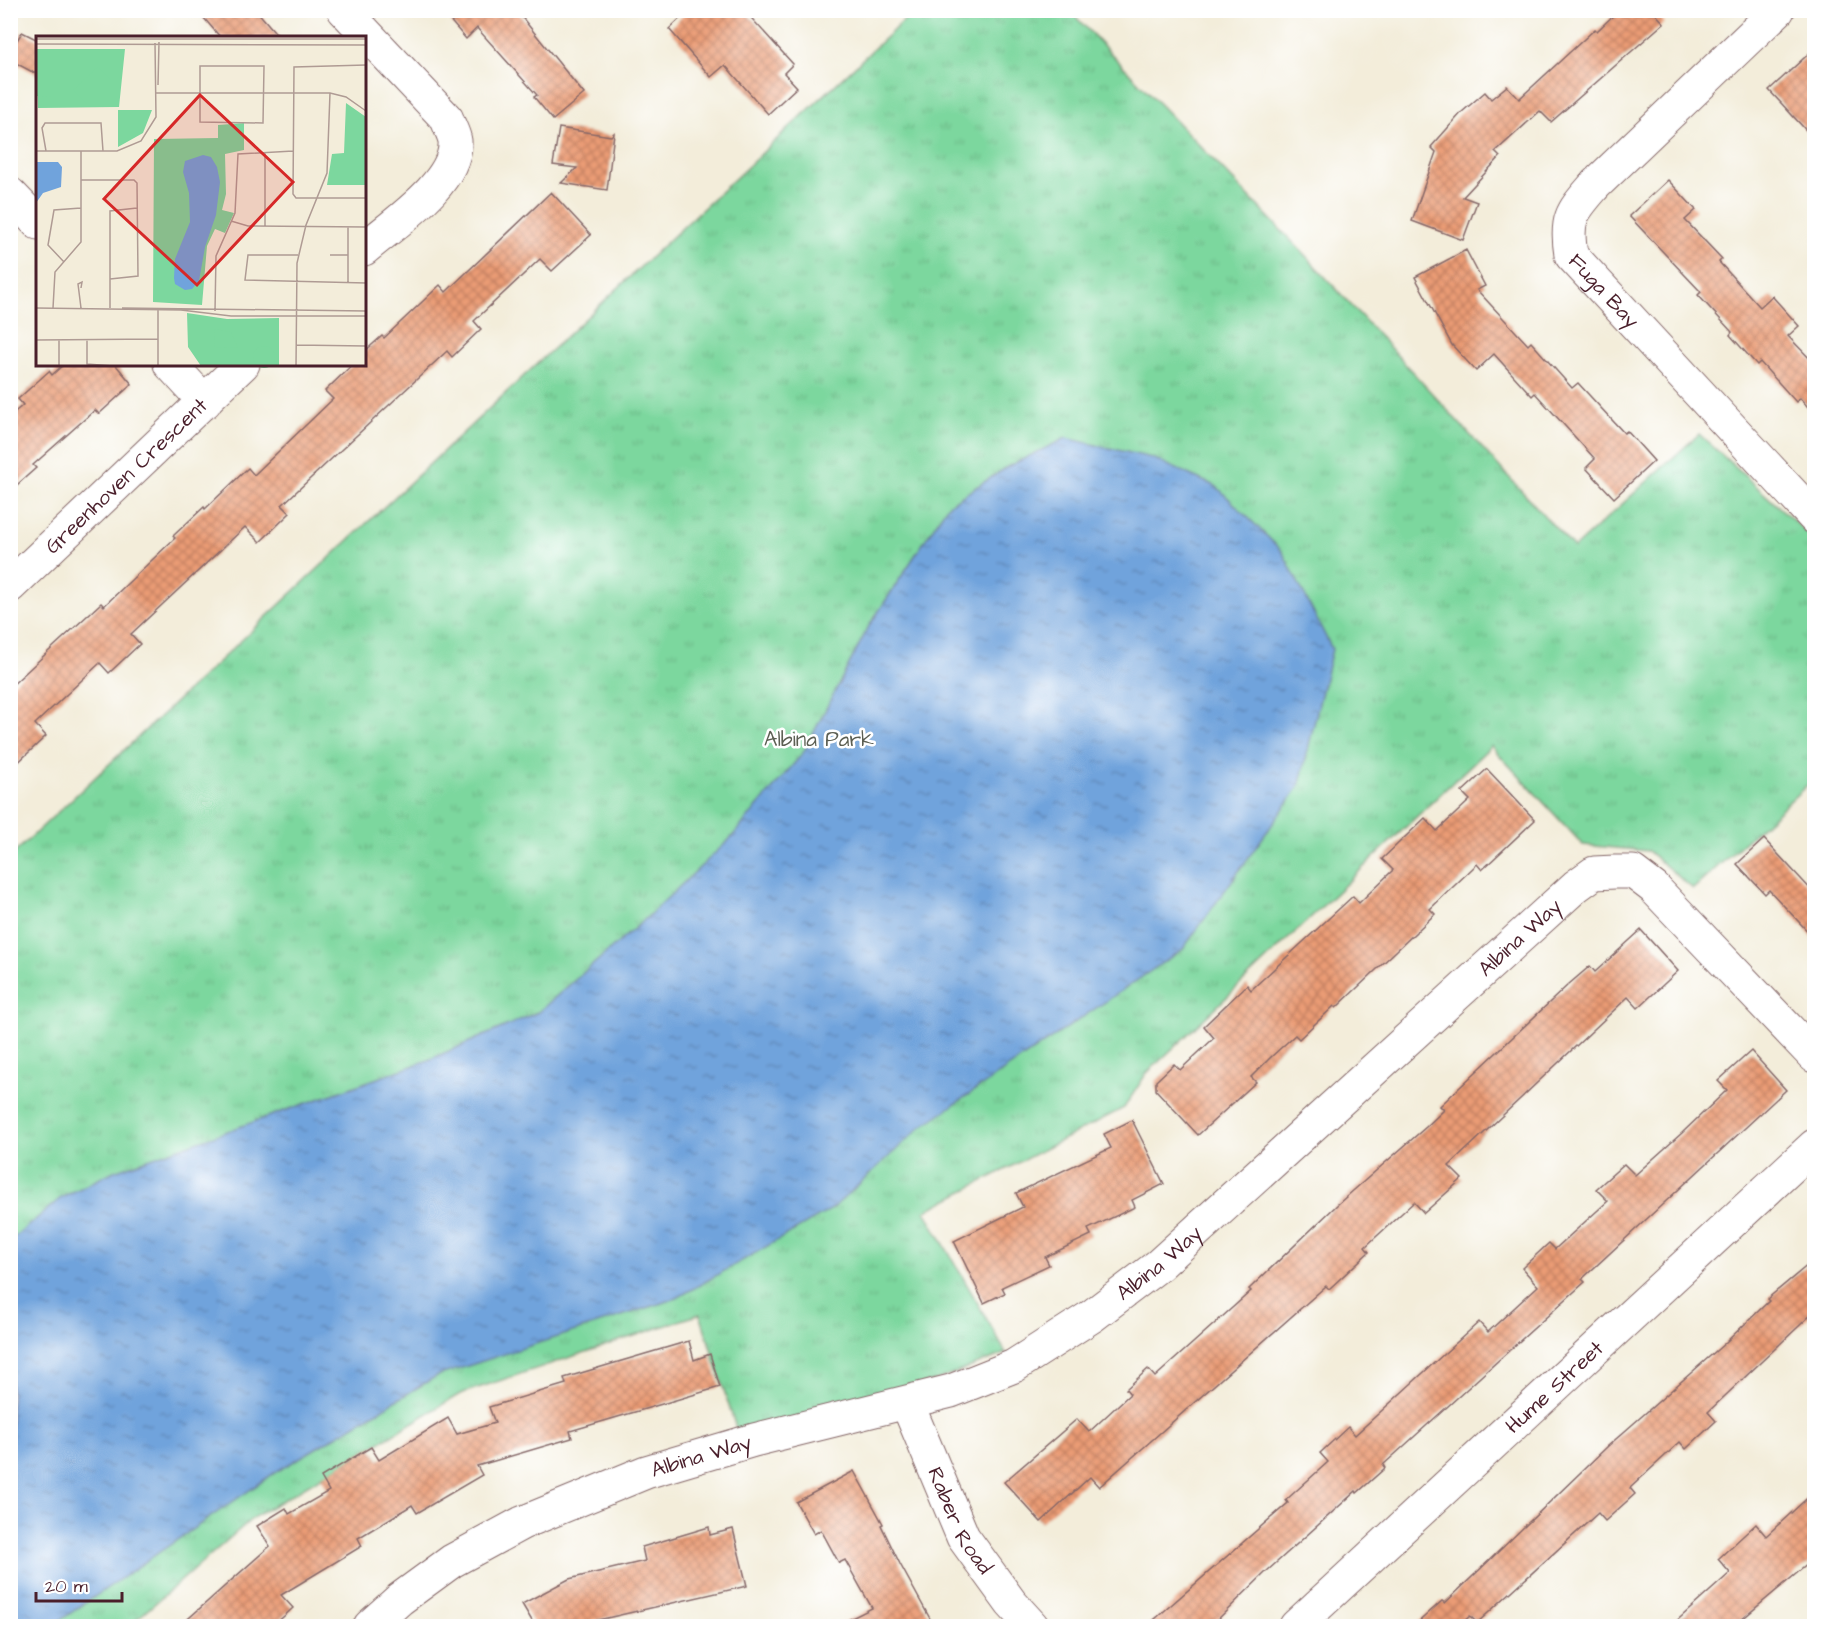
<svg xmlns="http://www.w3.org/2000/svg" width="1825" height="1637" font-family="'Architects Daughter',sans-serif">
  <style>
    .park { fill: url(#park-tufts); stroke: #637b64; stroke-width: 1.5 }
    .water { fill: url(#water-ripples); stroke: #5d6184; stroke-width: 1.5 }
    .building { fill: url(#building-cross-hatch) }
    .lines { fill: none; stroke-linecap: round; stroke-linejoin: round }
    .street-casing { stroke: #856768; stroke-width: 35 }
    .street { stroke: #fff; stroke-width: 33 }
    .labels { text-anchor: middle; stroke-width: 5; stroke-linejoin: round; paint-order: stroke }
    .street-label { font-size: 21px; fill: #4a1f2b; stroke: #fff }
    .park-label { font-size: 21px; fill: #5c5f53; stroke: #fff }
    .inset-road { fill: none; stroke: #af9b94; stroke-width: 1.5 }
    .view { fill: #d62828; fill-opacity: 0.15; stroke: #d62828; stroke-width: 3 }
    .inset-edge { fill: none; stroke: #4a1f2b; stroke-width: 3 }
  </style>
  <defs>
    <pattern id="park-tufts" width="24" height="20" patternUnits="userSpaceOnUse" patternTransform="scale(1.5)"><rect width="24" height="20" fill="#7cd79e"/><path d="M3 7l-1-3M5 7V3M7 7l1-3M15 17l-1-3M17 17v-4M19 17l1-3" fill="none" stroke="#6db888"/></pattern>
    <pattern id="water-ripples" width="26" height="14" patternUnits="userSpaceOnUse" patternTransform="scale(1.5)"><rect width="26" height="14" fill="#70a3dc"/><path d="M2 4q2-2 4 0t4 0M15 11q2-2 4 0t4 0" fill="none" stroke="#5e84b3"/></pattern>
    <pattern id="building-cross-hatch" width="8" height="8" patternUnits="userSpaceOnUse" patternTransform="scale(1.5)"><rect width="8" height="8" fill="#ea9b75"/><path d="M0 0l8 8M0 8l8-8" fill="none" stroke="#c07e60"/></pattern>
  </defs>
  <rect width="100%" height="100%" fill="#fff"/>
  <filter id="ink" filterUnits="userSpaceOnUse"><feTurbulence type="fractalNoise" baseFrequency=".0167" numOctaves="2"/><feDisplacementMap in="SourceGraphic" scale="12" xChannelSelector="R" yChannelSelector="G"/><feConvolveMatrix kernelMatrix="1 2 1 2 8 2 1 2 1" color-interpolation-filters="sRGB"/></filter>
  <filter id="wash" filterUnits="userSpaceOnUse"><feTurbulence type="fractalNoise" baseFrequency=".008" numOctaves="4" result="noise"/><feDisplacementMap in="SourceGraphic" scale="24" xChannelSelector="R" yChannelSelector="G"/><feGaussianBlur stdDeviation="1.35" result="paint"/><feColorMatrix in="noise" values="0 0 0 0 0 0 0 0 0 0 0 0 0 0 0 0 0 1.4 0 .05"/><feComposite in="paint" operator="in"/></filter>
  <g filter="url(#wash)">
    <rect width="100%" height="100%" fill="#f3edda"/>
    <polygon class="park" points="914,11 1070,11 1305,255 1574,548 1699,434 1814,539 1814,779 1693,889 1648,851 1583,845 1491,746 1146,1074 1124,1108 925,1211 1006,1353 948,1376 741,1444 700,1314 460,1394 254,1517 129,1626 11,1626 11,856"/>
    <polygon class="water" points="1066,438 1152,458 1217,487 1282,551 1332,649 1299,787 1183,949 921,1127 832,1209 677,1298 437,1376 276,1472 59,1621 43,1626 11,1626 11,1240 61,1198 114,1171 426,1061 538,1012 643,921 730,839 803,753 869,626 948,505 1009,466"/>
    <g id="blocks">
      <g class="building">
        <polygon points="197,10 256,10 280,38 221,38"/>
        <polygon points="441,10 516,10 584,94 553,120 534,97 537,95 477,28 466,39"/>
        <polygon points="689,10 744,10 793,64 784,73 797,87 768,114 725,65 711,77 669,29"/>
        <polygon points="1619,10 1652,10 1664,23 1551,122 1540,111 1495,152 1500,157 1463,197 1477,202 1463,240 1412,221 1436,152 1431,147 1462,112 1485,92 1491,99 1507,86 1519,99 1595,29 1597,31"/>
        <polygon points="22,32 38,40 38,75 10,60 10,52"/>
        <polygon points="1815,48 1815,140 1769,90"/>
        <polygon points="559,128 611,136 614,133 607,190 561,183 577,168 553,165"/>
        <polygon points="1668,180 1696,210 1685,220 1722,259 1719,262 1760,307 1772,296 1799,326 1788,336 1815,364 1815,415 1800,398 1796,402 1760,362 1757,365 1730,335 1732,332 1698,295 1701,292 1629,216"/>
        <polygon points="551,192 591,235 552,271 540,259 474,321 481,329 452,357 447,351 282,505 290,513 260,542 245,527 131,634 140,644 109,673 100,663 35,724 46,736 10,770 10,687 101,603 104,606 175,538 173,536 204,507 205,509 248,468 254,475 333,399 325,391 353,364 364,364 364,352 382,336 384,338 440,285 446,292"/>
        <polygon points="1466,250 1485,286 1477,290 1528,345 1531,342 1572,388 1578,383 1624,433 1627,431 1654,461 1614,498 1586,468 1595,459 1535,393 1532,396 1494,354 1476,371 1452,345 1415,277"/>
        <polygon points="64,364 115,364 132,384 99,414 95,410 33,465 36,468 10,491 10,416 23,405 18,399 49,371 52,375"/>
        <polygon points="1487,769 1535,820 1482,870 1477,864 1454,886 1430,909 1435,914 1336,1008 1334,1006 1299,1039 1295,1035 1271,1057 1251,1077 1256,1082 1198,1135 1156,1090 1156,1081 1174,1064 1180,1070 1214,1038 1204,1026 1247,985 1251,990 1353,896 1359,903 1393,870 1382,859 1425,818 1437,831 1470,800 1462,792"/>
        <polygon points="1764,839 1815,894 1815,939 1769,890 1765,894 1737,864"/>
        <polygon points="1641,930 1678,971 1638,1008 1628,997 1449,1166 1462,1179 1424,1213 1414,1202 1365,1247 1369,1252 1329,1289 1326,1286 1099,1487 1090,1477 1041,1522 1004,1482 1077,1419 1089,1432 1130,1394 1126,1389 1148,1369 1155,1377 1251,1291 1249,1289 1338,1204 1426,1127 1444,1110 1440,1106 1569,984 1590,966 1595,972"/>
        <polygon points="1751,1051 1786,1090 1582,1279 1585,1282 1383,1465 1385,1468 1357,1493 1356,1491 1267,1571 1211,1626 1147,1626 1288,1503 1286,1500 1328,1462 1320,1453 1348,1427 1355,1435 1479,1322 1488,1332 1538,1286 1522,1268 1549,1243 1555,1249 1608,1201 1596,1189 1624,1164 1635,1175 1682,1133 1727,1090 1718,1081"/>
        <polygon points="1132,1120 1164,1184 1132,1200 1135,1207 1088,1229 1091,1235 1045,1257 1049,1265 1002,1287 1005,1293 984,1303 954,1241 1023,1207 1016,1193 1111,1148 1104,1134"/>
        <polygon points="1815,1259 1815,1311 1708,1412 1716,1421 1686,1449 1680,1442 1630,1488 1635,1494 1605,1521 1598,1513 1477,1623 1470,1616 1463,1622 1467,1626 1414,1626 1442,1601 1445,1603 1608,1446 1725,1343 1769,1301 1767,1299"/>
        <polygon points="689,1341 694,1360 710,1354 720,1387 570,1431 572,1438 477,1466 482,1475 417,1513 412,1505 386,1521 358,1538 362,1546 281,1595 293,1608 273,1626 180,1626 270,1546 257,1526 286,1508 289,1514 329,1491 321,1477 371,1447 379,1460 448,1418 457,1434 495,1423 489,1407 566,1384 564,1378"/>
        <polygon points="854,1471 883,1524 881,1525 900,1564 934,1626 836,1626 872,1608 845,1560 839,1563 821,1530 814,1534 796,1502"/>
        <polygon points="1815,1491 1815,1558 1734,1626 1671,1626 1730,1573 1718,1559 1756,1524 1766,1536"/>
        <polygon points="709,1527 710,1535 733,1529 747,1586 572,1626 535,1626 522,1604 569,1579 645,1561 642,1547"/>
      </g>
    </g>
  </g>
  <g filter="url(#ink)">
    <use href="#blocks" fill-opacity="0" stroke="#856768" stroke-width="1.5"/>
    <g class="lines">
      <defs>
        <g id="street">
          <path d="M344 10 447 119C449 126 454 134 455 141 458 182 393 224 364 249"/>
          <path id="s1" d="M1778 10 1596 184C1572 212 1565 217 1571 255L1814 517"/>
          <polyline points="10,194 38,223"/>
          <polyline points="170,364 205,402"/>
          <path id="s2" d="M10 586 243 364"/>
          <path id="s3" d="M907 1403 963 1537 1011 1603 1032 1626"/>
          <path id="s4" d="M370 1626 400 1599 452 1561 522 1523 646 1472 754 1440 951 1391 1014 1366 1092 1316 1159 1265 1576 886 1594 873 1615 872H1633L1654 888 1814 1056"/>
          <path id="s5" d="M1296 1626 1814 1146"/>
        </g>
      </defs>
      <use href="#street" class="street-casing"/>
      <use href="#street" class="street"/>
    </g>
  </g>
  <g class="labels">
    <g class="street-label">
      <text dy="7" stroke="none"><textPath href="#s1" startOffset="380">Fuga Bay</textPath></text>
      <text dy="7" stroke="none"><textPath href="#s2" startOffset="160">Greenhoven Crescent</textPath></text>
      <text dy="7" stroke="none"><textPath href="#s4" startOffset="1366">Albina Way</textPath></text>
      <text dy="7" stroke="none"><textPath href="#s4" startOffset="880">Albina Way</textPath></text>
      <text dy="7" stroke="none"><textPath href="#s5" startOffset="352">Hume Street</textPath></text>
      <text dy="7" stroke="none"><textPath href="#s4" startOffset="376">Albina Way</textPath></text>
      <text dy="7" stroke="none"><textPath href="#s3" startOffset="129">Raber Road</textPath></text>
    </g>
    <g class="park-label">
      <text x="819" y="746">Albina Park</text>
    </g>
  </g>
  <g transform="translate(36 36)">
    <rect width="330" height="330" fill="#f3edda"/>
    <path d="M0 13H89L83 71 2 72ZM310 67 330 81V149H291L296 118 308 117ZM82 74H116L107 97 82 111ZM208 87V114L189 118 190 158 186 174 198 177 189 197 179 193 171 210 166 269 117 266 118 103 182 102V89ZM151 277 191 283 243 282V330H165L152 311Z" fill="#7cd79e"/>
    <path d="M62 31 75 44 51 68 37 54ZM2 36H16V61L1 60ZM179 293 195 296 202 312 178 311ZM217 321a11 11 0 1 1 22 0a11 11 0 1 1-22 0Z" fill="#7cd79e"/>
    <path d="M167 119 175 121 181 131 184 146 180 179 169 211 163 245 156 253 149 254 139 248 138 242 139 223 154 186 153 157 147 136 149 125ZM0 126H22L26 131 25 151 7 157 0 167Z" fill="#70a3dc"/>
    <path class="inset-road" d="M0 3H330M0 8 330 9M330 29 258 31 257 158 260 162H330M164 30H228L227 87 164 86ZM122 49 123 6M120 57H294L310 61 330 75M0 115H81L105 105 120 81 119 7M10 115 6 92 9 87H65L67 115M45 144H98L101 147 102 240 74 243M195 185 212 190 330 191M229 190V116M312 191V247M262 219H212L209 244 330 247M298 219H294H312M28 226 12 209 18 174 45 172M0 272 145 274 195 280H330M17 272 19 236 45 206V115M45 272 42 248 46 246 45 252M74 272V175L101 172M86 272 330 275M179 275 180 220 199 177 202 118 257 115M0 304 122 303M23 304V330M51 304V328L77 330M260 309 330 310M122 330V272M260 330 261 227 270 189 291 137 294 57"/>
    <path class="view" d="M164 59 257 146 161 249 68 163Z"/>
    <rect width="330" height="330" class="inset-edge"/>
  </g>
  <rect width="1825" height="1637" fill="none" stroke="#fff" stroke-width="36"/>
  <path d="M36 1592v9h86v-9" fill="none" stroke="#4a1f2b" stroke-width="3"/>
  <text x="45" y="1592" font-size="18" fill="#4a1f2b" stroke="#ffffff" stroke-width="4.5" paint-order="stroke">20 m</text>
</svg>
